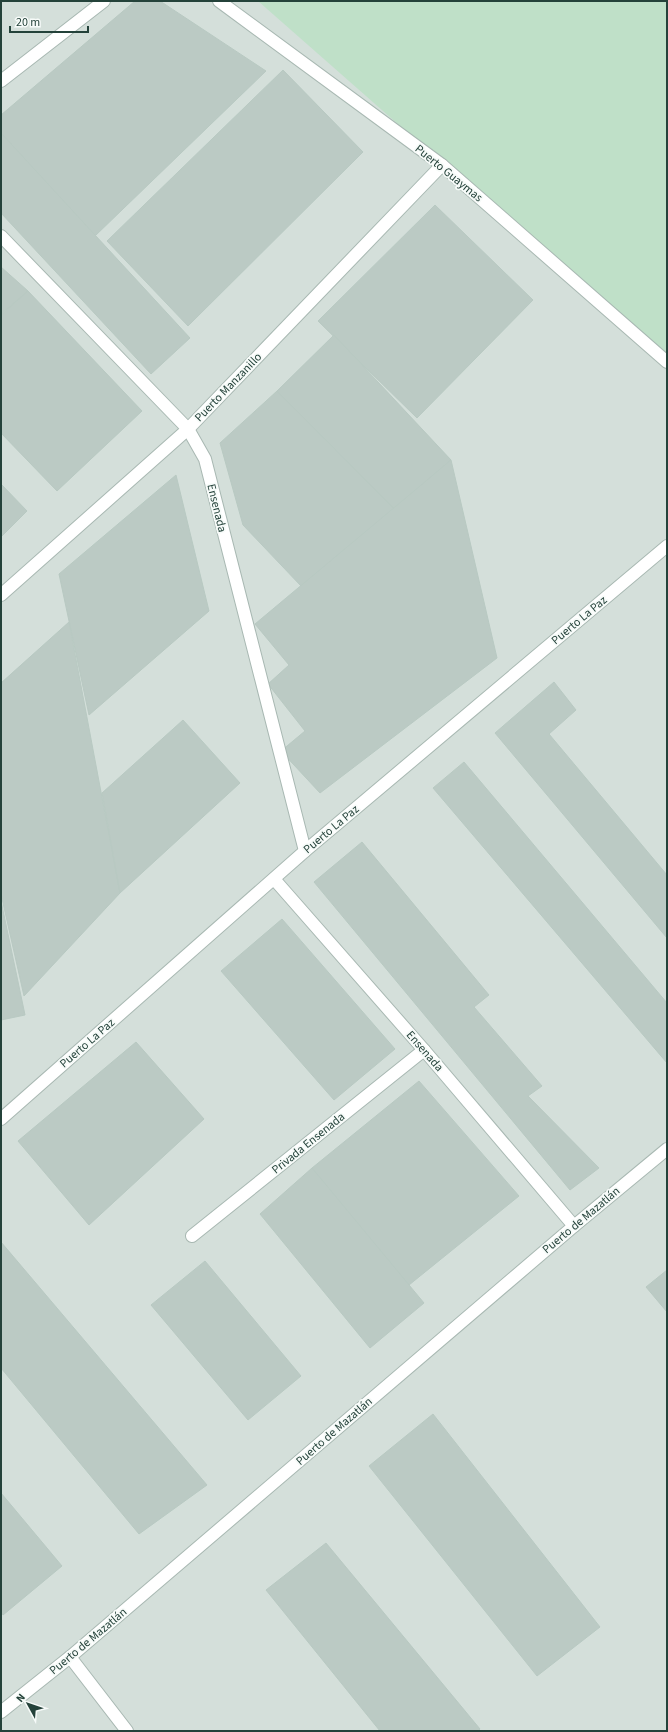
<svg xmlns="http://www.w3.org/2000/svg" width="668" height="1732" font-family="'Source Sans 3',sans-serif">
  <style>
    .built { fill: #d4dfda }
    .green { fill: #bfe0c8 }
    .building { fill: #bbcac4; stroke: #b8c9c2 }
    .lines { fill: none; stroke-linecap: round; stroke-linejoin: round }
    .minor-casing { stroke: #a8b8b2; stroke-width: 14 }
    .minor { stroke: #fff; stroke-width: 12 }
    .labels { text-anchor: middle; stroke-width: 3.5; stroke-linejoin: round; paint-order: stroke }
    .street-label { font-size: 12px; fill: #24423a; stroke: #f7fbf9 }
  </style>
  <rect width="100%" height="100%" fill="#e6efeb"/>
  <rect class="built" x="1" y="1" width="666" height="1730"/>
  <polygon class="green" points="258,1 667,1 667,361"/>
  <g class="building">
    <polygon points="135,1 160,1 266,71 95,236 1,133 1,115"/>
    <polygon points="283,70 363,152 188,326 107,241"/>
    <polygon points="1,133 190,338 151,374 1,213"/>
    <polygon points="435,205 533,300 417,418 318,321"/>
    <polygon points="1,267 28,291 1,314"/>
    <polygon points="28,291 142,411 57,491 1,433 1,315"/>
    <polygon points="334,335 451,460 394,509 277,391"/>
    <polygon points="277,391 394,509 301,586 243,525 220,443"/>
    <polygon points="451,460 497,658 320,793 281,751 305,731 268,684 289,665 255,624"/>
    <polygon points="176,475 209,611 89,715 59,574"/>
    <polygon points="1,484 27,511 1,537"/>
    <polygon points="69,622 120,893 24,996 1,894 1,683"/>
    <polygon points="554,682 576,710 549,734 667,875 667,938 495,733"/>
    <polygon points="183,720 240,783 120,893 102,793"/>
    <polygon points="464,762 667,1003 667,1063 433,788"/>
    <polygon points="362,842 489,995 474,1007 542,1086 528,1096 599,1168 570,1190 314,882"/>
    <polygon points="1,901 25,1015 1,1020"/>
    <polygon points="282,919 395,1049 334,1100 221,971"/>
    <polygon points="136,1042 204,1119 89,1225 18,1141"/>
    <polygon points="419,1081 519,1196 409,1285 312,1168"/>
    <polygon points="312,1168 424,1303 370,1348 260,1214"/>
    <polygon points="1,1242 207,1485 139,1534 1,1368"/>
    <polygon points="205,1261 301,1376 248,1420 151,1305"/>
    <polygon points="667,1270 667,1312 646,1287"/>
    <polygon points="433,1414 600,1627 537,1676 369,1466"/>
    <polygon points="1,1493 62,1566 3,1615 1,1612"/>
    <polygon points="326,1543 480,1729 478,1731 380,1731 266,1590"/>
  </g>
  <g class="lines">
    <defs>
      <g id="minor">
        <polyline points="219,1 442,165 667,362"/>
        <polyline points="1,81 104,1"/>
        <polyline points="1,236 188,429 205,459 305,851"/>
        <polyline points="1,595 188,429 442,165"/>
        <polyline points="274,879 424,1050 574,1226"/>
        <polyline points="1,1119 305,851 667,546"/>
        <polyline points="192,1236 424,1050"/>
        <polyline points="70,1657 127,1731"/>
        <polyline points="1,1712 70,1657 574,1226 667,1149"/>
      </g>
    </defs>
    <use href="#minor" class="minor-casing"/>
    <use href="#minor" class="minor"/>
  </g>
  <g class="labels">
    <g class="street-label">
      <text transform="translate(449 173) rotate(39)" y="4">Puerto Guaymas</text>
      <text transform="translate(228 387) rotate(-46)" y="4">Puerto Manzanillo</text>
      <text transform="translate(217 508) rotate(76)" y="4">Ensenada</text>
      <text transform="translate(579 620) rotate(-40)" y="4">Puerto La Paz</text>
      <text transform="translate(331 829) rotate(-40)" y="4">Puerto La Paz</text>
      <text transform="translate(87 1043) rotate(-41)" y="4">Puerto La Paz</text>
      <text transform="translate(425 1051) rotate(49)" y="4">Ensenada</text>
      <text transform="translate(308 1143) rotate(-39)" y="4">Privada Ensenada</text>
      <text transform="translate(581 1220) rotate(-40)" y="4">Puerto de Mazatlán</text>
      <text transform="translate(334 1431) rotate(-41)" y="4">Puerto de Mazatlán</text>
      <text transform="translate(88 1641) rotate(-40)" y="4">Puerto de Mazatlán</text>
    </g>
  </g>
  <rect width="668" height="1732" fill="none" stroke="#24423a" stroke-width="4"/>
  <g transform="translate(28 1704) rotate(310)" stroke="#f7fbf9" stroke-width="3" paint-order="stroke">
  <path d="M0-3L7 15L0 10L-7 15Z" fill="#24423a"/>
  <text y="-6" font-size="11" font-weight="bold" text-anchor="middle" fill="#24423a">N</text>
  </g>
  <path d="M10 26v6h78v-6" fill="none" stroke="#24423a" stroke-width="2"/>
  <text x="16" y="26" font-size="12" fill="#24423a" stroke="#f7fbf9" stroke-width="3" paint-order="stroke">20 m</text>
</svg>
